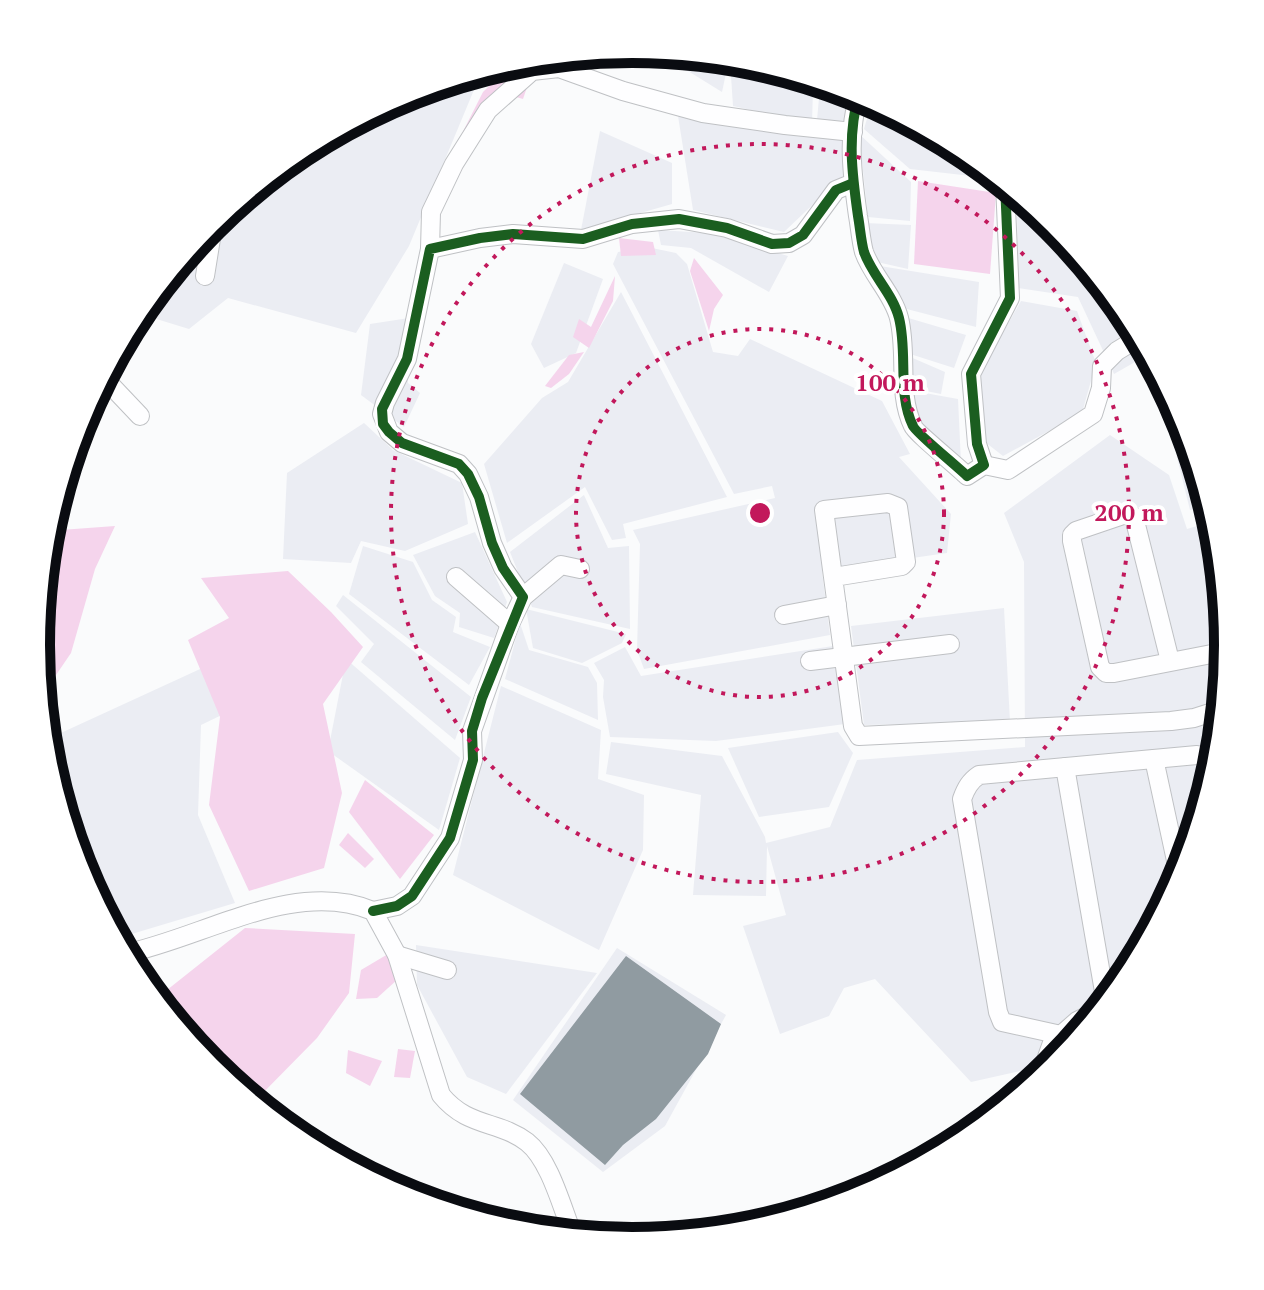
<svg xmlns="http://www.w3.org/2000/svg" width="1264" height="1290" font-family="'PT Serif',serif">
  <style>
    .built { fill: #ebedf3 }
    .green { fill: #f5d4ec }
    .building { fill: #909ba1 }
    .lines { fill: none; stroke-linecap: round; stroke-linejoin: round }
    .minor-casing { stroke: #bfc1c4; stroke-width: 20 }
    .minor { stroke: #fefeff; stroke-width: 18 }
    .cycleway-casing { stroke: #fff; stroke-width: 15 }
    .cycleway { stroke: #1b5e20; stroke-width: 10 }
    .ring { fill: none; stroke: #c2185b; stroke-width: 4; stroke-dasharray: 4 8 }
    .rim { fill: none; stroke: #0a0c11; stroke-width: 10 }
    .centre { fill: #c2185b; stroke: #fff; stroke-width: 4 }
    .ring-label { font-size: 24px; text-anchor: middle; font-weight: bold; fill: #c2185b; stroke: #fff; stroke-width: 8; stroke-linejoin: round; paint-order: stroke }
  </style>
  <rect width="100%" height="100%" fill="#fafbfc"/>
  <g class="built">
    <polygon points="667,52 729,59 722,92 667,58"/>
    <polygon points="507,63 499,79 476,85 409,246 356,333 228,298 189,329 137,313 211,223 301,149 404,94"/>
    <polygon points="731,76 813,88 812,124 733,106"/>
    <polygon points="820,87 836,87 853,92 845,121 817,120"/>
    <polygon points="872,101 963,150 981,164 980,177 910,169 864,129"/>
    <polygon points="678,116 842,138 846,173 784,232 693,210"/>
    <polygon points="600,131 672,163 672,204 581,230"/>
    <polygon points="859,134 911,182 910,221 868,217"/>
    <polygon points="1038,211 1054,224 1128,314 1149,354 1114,374 1078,297 1018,288 1017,213"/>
    <polygon points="865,223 911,225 908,269 877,262"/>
    <polygon points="658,230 708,233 788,256 769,292 691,248 661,245"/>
    <polygon points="647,247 676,253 687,264 713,352 738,356 750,339 882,401 910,454 899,457 951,514 947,553 822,571 830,635 644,669 637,650 640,544 633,530 775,498 772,486 734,494 613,264 618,252"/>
    <polygon points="564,263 603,279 576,353 544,368 531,344"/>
    <polygon points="880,266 979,282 976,327 899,307"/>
    <polygon points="621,292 727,497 623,524 626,538 612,540 585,487 507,543 484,464 542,398 568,382"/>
    <polygon points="1021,301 1077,311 1096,363 1082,413 1003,456 985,442 978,376"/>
    <polygon points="905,317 966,335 954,368 907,353"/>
    <polygon points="409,318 408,383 420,393 404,427 361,395 370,324"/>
    <polygon points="908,356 945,372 941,394 906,387"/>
    <polygon points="908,390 958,399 961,463 916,439"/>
    <polygon points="1179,410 1183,417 1210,508 1190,510 1170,429"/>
    <polygon points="364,423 393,450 462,483 468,524 405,551 361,541 351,563 283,559 287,473"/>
    <polygon points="1110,435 1169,475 1187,529 1214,521 1228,645 1216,762 1182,874 1127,976 1056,1063 971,1082 875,979 844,988 829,1016 780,1034 743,926 786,915 767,846 766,896 693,895 701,795 606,774 611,742 722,756 765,837 766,843 830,827 857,760 1025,747 1024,562 1004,513"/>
    <polygon points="584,495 608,548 629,546 630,629 532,607 510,552"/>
    <polygon points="475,532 507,602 494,638 459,627 460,613 435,596 413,555"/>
    <polygon points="363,546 413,562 432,600 456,617 453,632 490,647 469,685 349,594"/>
    <polygon points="343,595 471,697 455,740 361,662 374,644 336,606"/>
    <polygon points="1004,608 1010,722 864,725 851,626"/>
    <polygon points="526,609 626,634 622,643 582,663 533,648"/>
    <polygon points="520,623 529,650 588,667 597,683 598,720 505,679"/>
    <polygon points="833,646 845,724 716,741 610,737 603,697 604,680 594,663 625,647 641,676"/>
    <polygon points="346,659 460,758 439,830 328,751"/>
    <polygon points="211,664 230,711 201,725 198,815 235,903 125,936 99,905 81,873 46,750 50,738"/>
    <polygon points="501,686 601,730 598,779 644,795 643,850 599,950 453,875"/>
    <polygon points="838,732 853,753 829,807 759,817 728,748"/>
    <polygon points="416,945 597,973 506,1094 467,1077 417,985"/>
    <polygon points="617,948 726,1015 665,1126 603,1172 513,1100"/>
  </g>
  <g class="green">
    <polygon points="537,58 523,99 498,92 444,169 483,92 516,60"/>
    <polygon points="918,181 996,193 990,274 914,264"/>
    <polygon points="619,238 653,242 656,255 621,256"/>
    <polygon points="694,258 723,295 714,309 709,331 690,271"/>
    <polygon points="615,276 613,301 589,348 573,337 579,319 591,327"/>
    <polygon points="584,352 569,374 551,388 545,386 569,355"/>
    <polygon points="115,526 95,569 71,653 41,697 36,645 47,531"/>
    <polygon points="288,571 331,612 363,647 323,704 342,793 324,868 249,891 209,805 220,717 188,640 229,618 201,578"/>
    <polygon points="365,780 434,835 400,879 349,812"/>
    <polygon points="348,833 374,859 365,868 339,845"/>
    <polygon points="245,928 355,934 349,993 317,1038 254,1102 210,1066 144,985 167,990"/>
    <polygon points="388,954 398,979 377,998 356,999 361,970"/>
    <polygon points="398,1049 415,1051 410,1078 394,1077"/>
    <polygon points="348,1050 382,1061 370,1086 346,1073"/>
  </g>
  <polygon class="building" points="626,956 721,1024 708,1054 656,1119 623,1145 605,1165 520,1094"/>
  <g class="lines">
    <defs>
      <g id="minor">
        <path d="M859 94C847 135 852 174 858 216 860 227 861 241 864 252 872 275 893 294 899 318 908 354 897 393 913 426 915 432 958 467 967 476L984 465 1008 470 1093 414 1101 388 1102 366 1117 351 1140 337"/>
        <polyline points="430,249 480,238 513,234 583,239 632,224 679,219 727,228 772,244 789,243 803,235 836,190 853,183"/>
        <polyline points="205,276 214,220"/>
        <polyline points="103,377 140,416"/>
        <polyline points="984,465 977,444 971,374 1010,298 1005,184"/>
        <polyline points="456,577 510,624"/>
        <polyline points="834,577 902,566 906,562 898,507 888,503 824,510 853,726 859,736 1171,721 1194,718 1222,709"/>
        <polyline points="523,597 503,568 492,543 479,497 468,474 459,464 402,443 389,432 382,414 385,403 407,359 430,249 431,212 454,164 488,110 532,71 559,68 623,91 703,113 785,125 853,132"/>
        <polyline points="784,615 837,605"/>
        <polyline points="810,661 950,644"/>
        <polyline points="1170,661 1134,517 1126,514 1076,531 1072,535 1072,541 1100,667 1106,673 1114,673 1227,651"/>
        <polyline points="1154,759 1180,879"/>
        <polyline points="1065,767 1106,1003"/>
        <polyline points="373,911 397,906 412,896 450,838 473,760 472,731 510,624 523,597 561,565 580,569"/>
        <path d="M124 954C203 938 294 878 373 911L397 955 441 1095C468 1128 498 1120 527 1142 550 1160 562 1208 573 1235"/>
        <polyline points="397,955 447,970"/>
        <path d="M1061 1035 1002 1022 998 1012 962 799C966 788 970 781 979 775L1197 755 1208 757 1216 762"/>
        <polyline points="1045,1074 1041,1074 1052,1043 1077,1021 1101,1009"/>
      </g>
    </defs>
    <use href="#minor" class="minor-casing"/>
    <use href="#minor" class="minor"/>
    <defs>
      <g id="cycleway">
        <path d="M859 94C847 135 852 174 858 216 860 227 861 241 864 252 872 275 893 294 899 318 908 354 897 393 913 426 915 432 958 467 967 476L984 465 977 444 971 374 1010 298 1005 184"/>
        <polyline points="373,911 397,906 412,896 450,838 473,760 472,731 482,698 523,597 503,568 492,543 479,497 468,474 459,464 402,443 389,432 383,424 382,409 407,359 430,249 480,238 513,234 583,239 632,224 679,219 727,228 772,244 789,243 803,235 836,190 853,183"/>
      </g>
    </defs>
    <use href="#cycleway" class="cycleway-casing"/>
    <use href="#cycleway" class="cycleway"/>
  </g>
  <g class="ring">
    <circle cx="760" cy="513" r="184"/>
    <circle cx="760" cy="513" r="369"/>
  </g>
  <path d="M0 0H1264V1290H0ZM50 645a582 582 0 1 1 1164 0a582 582 0 1 1-1164 0Z" fill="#fff" fill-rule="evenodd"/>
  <path class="rim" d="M50 645a582 582 0 1 1 1164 0a582 582 0 1 1-1164 0Z"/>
  <circle cx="760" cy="513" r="12" class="centre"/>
  <g class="ring-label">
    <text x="890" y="391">100 m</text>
    <text x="1129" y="521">200 m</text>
  </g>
</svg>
